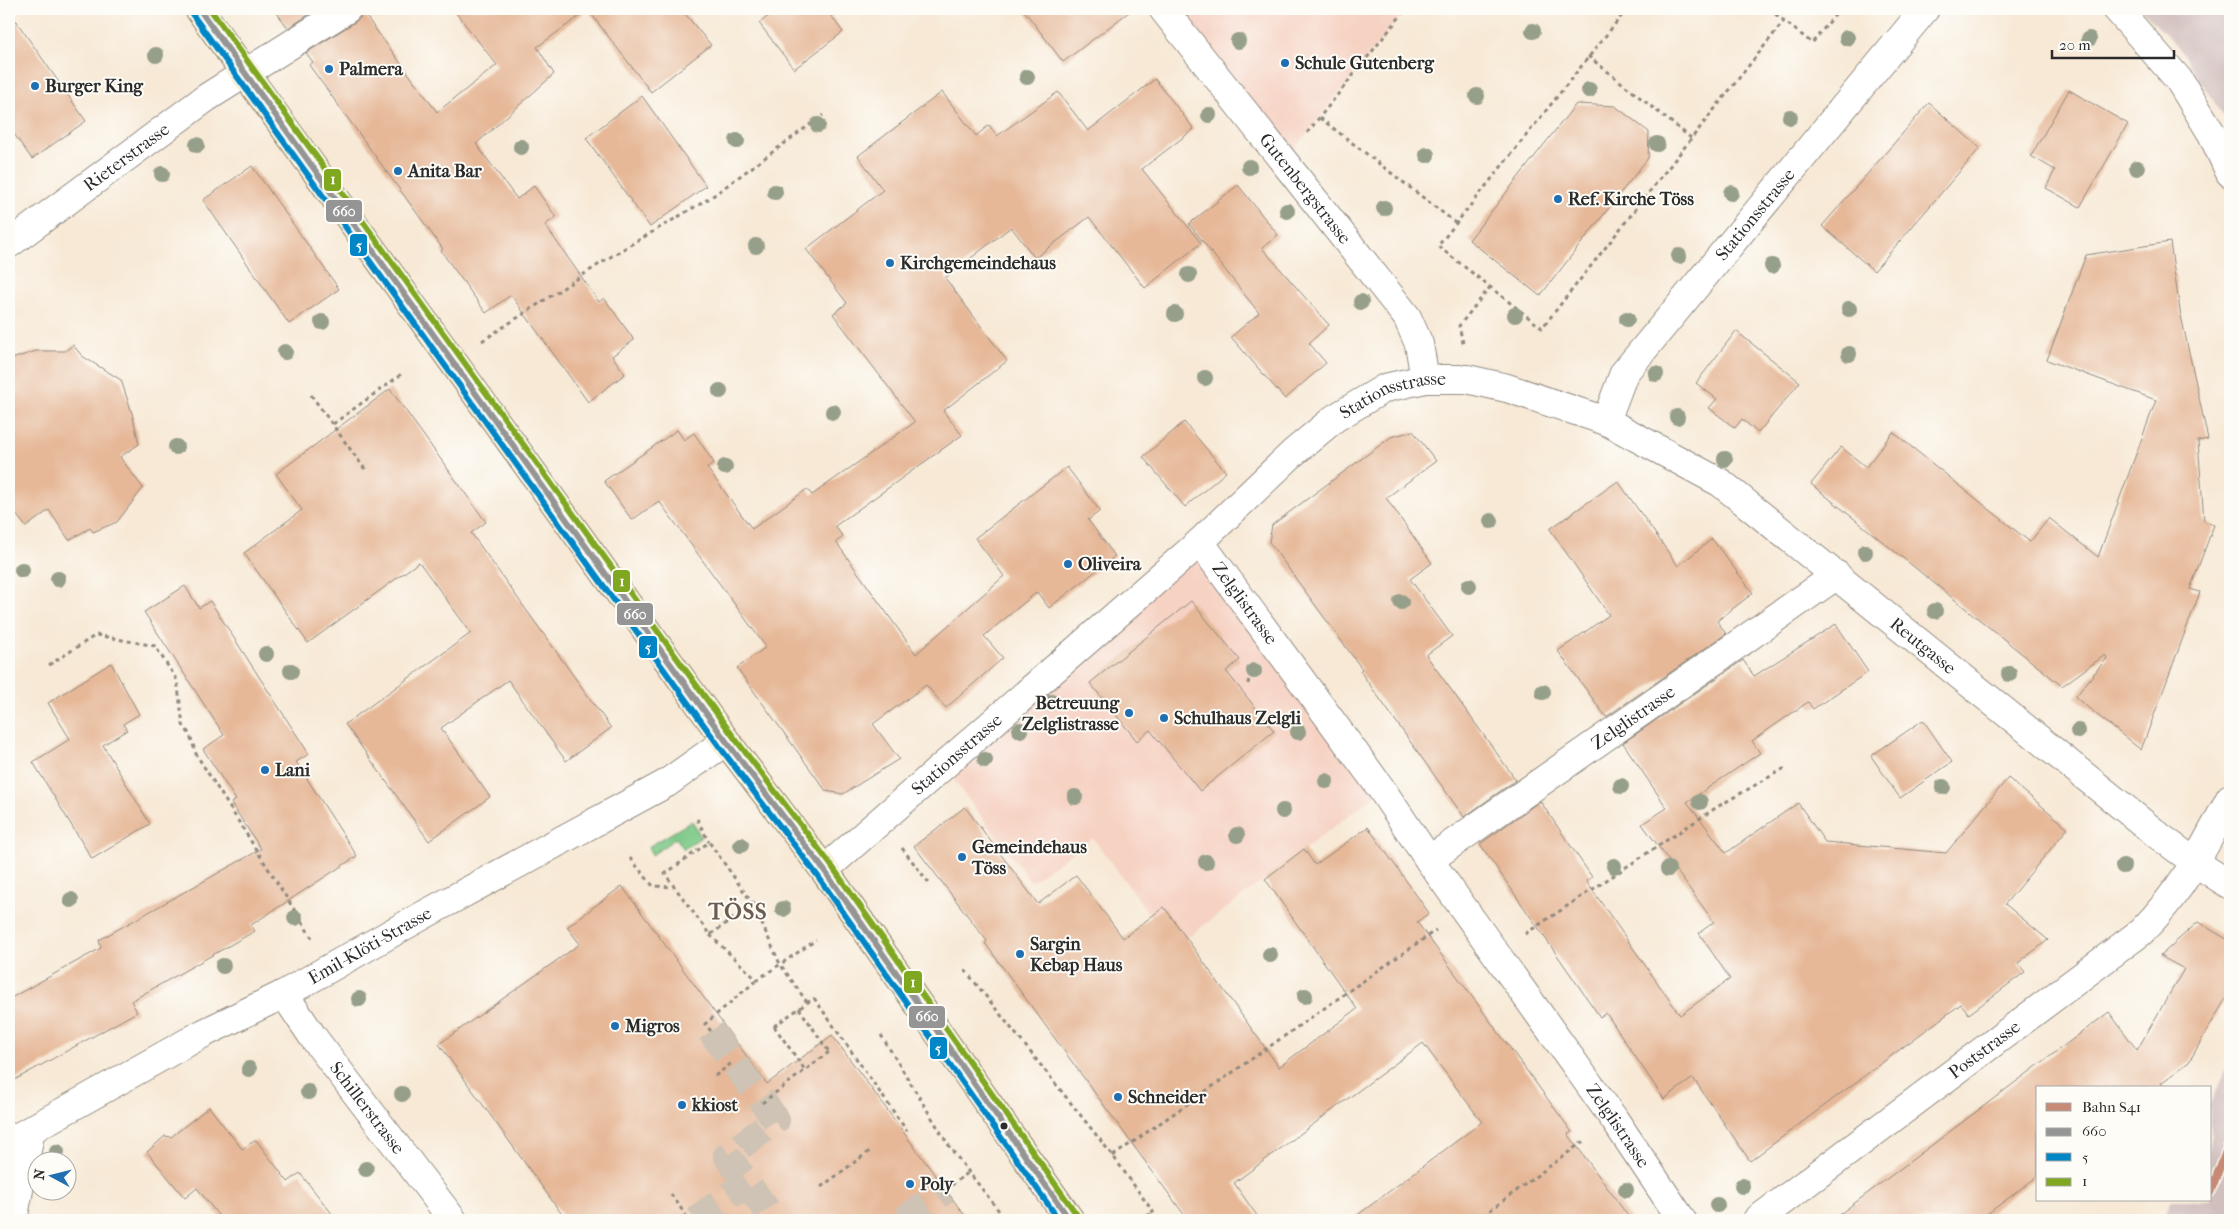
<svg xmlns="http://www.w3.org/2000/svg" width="2239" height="1229" font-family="'IM FELL French Canon',serif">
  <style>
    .built { fill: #f6d2c3 }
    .railway { fill: #d1bfbd }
    .grass { fill: #7cc886; stroke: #547a58 }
    .building { fill: #e6b898 }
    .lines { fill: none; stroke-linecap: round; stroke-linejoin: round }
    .minor-tunnel { stroke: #cec3b4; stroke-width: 28; stroke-dasharray: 28 14; stroke-linecap: butt }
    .minor-casing { stroke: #918a80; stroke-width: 30 }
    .major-casing { stroke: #918a80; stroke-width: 30 }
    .path { stroke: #918a80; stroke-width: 3; stroke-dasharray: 4 4; stroke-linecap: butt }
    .minor { stroke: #fff; stroke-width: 28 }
    .major { stroke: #ebc669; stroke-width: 28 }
    .path-bridge { stroke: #918a80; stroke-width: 3; stroke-dasharray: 4 4; stroke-linecap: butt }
    .bus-1-casing { stroke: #fdfcf7; stroke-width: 10 }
    .bus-2-casing { stroke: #fdfcf7; stroke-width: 10 }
    .bus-3-casing { stroke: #fdfcf7; stroke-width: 10 }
    .bus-1 { stroke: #959595; stroke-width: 6 }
    .bus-2 { stroke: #0086c6; stroke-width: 6 }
    .bus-3 { stroke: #80a720; stroke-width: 6 }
    .rail-1-casing { stroke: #fdfcf7; stroke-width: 11 }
    .rail-1 { stroke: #c68a76; stroke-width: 8 }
    .tree { fill: #969f8a }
    .poi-dot { fill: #1f6fb2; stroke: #fdfcf7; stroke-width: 2 }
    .bus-dot { fill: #2b2b2b; stroke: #fdfcf7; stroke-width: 2 }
    .labels { text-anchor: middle; stroke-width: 4; stroke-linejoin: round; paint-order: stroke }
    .poi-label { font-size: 18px; font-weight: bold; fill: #2b2b2b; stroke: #fdfcf7; text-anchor: start }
    .street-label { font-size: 18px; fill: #2b2b2b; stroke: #fdfcf7 }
    .district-label { font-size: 22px; font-weight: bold; letter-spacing: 1px; fill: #6c5c51; stroke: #fdfcf7 }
    .line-badge { stroke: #fdfcf7; stroke-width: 2 }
    .badge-label { font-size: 14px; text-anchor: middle; font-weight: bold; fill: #fff }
  </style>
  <rect width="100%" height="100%" fill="#fdfcf7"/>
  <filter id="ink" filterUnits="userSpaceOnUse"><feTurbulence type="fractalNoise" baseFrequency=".02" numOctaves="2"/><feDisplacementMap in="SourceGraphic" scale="10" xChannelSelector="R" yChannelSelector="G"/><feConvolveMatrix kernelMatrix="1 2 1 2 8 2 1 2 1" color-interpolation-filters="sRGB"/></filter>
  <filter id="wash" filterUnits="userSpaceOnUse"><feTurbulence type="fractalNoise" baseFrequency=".0096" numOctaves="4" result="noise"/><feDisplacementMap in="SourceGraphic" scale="20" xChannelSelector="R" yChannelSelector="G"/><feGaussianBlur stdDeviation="1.12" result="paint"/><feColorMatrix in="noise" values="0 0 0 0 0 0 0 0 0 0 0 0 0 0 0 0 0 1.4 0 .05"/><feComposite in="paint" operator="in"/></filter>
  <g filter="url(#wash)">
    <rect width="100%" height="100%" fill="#f7e9d6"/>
    <g class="built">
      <polygon points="1163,9 1406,9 1285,161"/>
      <polygon points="1200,542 1382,790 1174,948 1093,838 1031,882 943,766"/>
    </g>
    <g class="railway">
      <polygon points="2140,9 2230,9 2230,132 2226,120 2177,45"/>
      <polygon points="2230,1059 2230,1220 2164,1220 2172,1200 2210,1200 2210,1104"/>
    </g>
    <polygon class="grass" points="692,821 701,837 684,849 676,838 652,855 648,847"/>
    <g id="blocks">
      <g class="building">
        <polygon points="274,9 318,9 288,28"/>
        <polygon points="453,9 681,9 711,45 651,92 588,10 537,47 554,74 476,144 517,199 534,186 556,217 545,225 599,302 604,298 634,340 612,356 625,374 588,402 511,295 486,313 441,251 443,249 309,65 313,62 306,53 355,22 361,17 362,11 437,112 497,65"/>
        <polygon points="778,9 826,9 843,32 794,69 759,23"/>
        <polygon points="1023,9 1133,9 1063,62"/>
        <polygon points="9,11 86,121 32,159 9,127"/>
        <polygon points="1155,79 1194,129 1142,169 1201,243 1145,288 1089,217 1035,258 1011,227 945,278 1007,361 943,411 962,435 835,526 843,537 836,542 916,654 1004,576 975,538 1067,467 1100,511 1088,520 1115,556 1049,608 1037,592 984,636 1003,658 946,708 926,685 873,724 899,759 843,794 826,791 737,668 766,647 659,501 632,520 604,481 677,430 684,440 694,433 714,463 707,468 752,529 807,489 812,495 915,422 833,314 847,303 806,249 883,190 858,156 942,92 976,136 989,125 997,136 1058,92 1088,131"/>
        <polygon points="2069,90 2128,124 2080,207 2046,188 2055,170 2031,156"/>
        <polygon points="642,96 706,186 650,227 586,138"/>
        <polygon points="1929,103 1980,148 1874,271 1822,226"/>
        <polygon points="1576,104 1615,106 1649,132 1648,158 1540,296 1469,240"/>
        <polygon points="252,166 339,289 289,324 203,200"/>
        <polygon points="1238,185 1278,235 1262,248 1329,325 1309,343 1326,363 1285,399 1231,337 1259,313 1189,224"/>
        <polygon points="2170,242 2180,311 2208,439 2198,441 2204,521 2214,525 2190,589 2200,592 2141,750 2075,697 2107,658 2105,655 2062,686 1811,484 1841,447 1866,467 1893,432 2030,542 2049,518 2098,557 2156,400 2047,360 2086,255"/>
        <polygon points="1736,331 1800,382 1758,433 1742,419 1735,428 1709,408 1717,399 1696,383"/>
        <polygon points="73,345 82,356 121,380 132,413 139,444 120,457 143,488 117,522 93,532 90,528 69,540 49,510 26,527 9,505 9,360 36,351 65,351"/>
        <polygon points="390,389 486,522 471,533 611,728 566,761 508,680 441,728 490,797 429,841 345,724 471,633 419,562 308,643 244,553 302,510 276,474"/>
        <polygon points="1184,422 1226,472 1185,507 1143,457"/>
        <polygon points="1413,431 1436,461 1386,498 1432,563 1410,579 1452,636 1426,655 1516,780 1464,817 1360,671 1362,669 1269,542 1272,525 1391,437"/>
        <polygon points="1618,481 1678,566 1712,539 1753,593 1717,621 1726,634 1606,717 1558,651 1609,615 1550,529"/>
        <polygon points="185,586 199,608 210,601 309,754 296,762 357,856 251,925 255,931 131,1001 137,1012 9,1083 9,999 101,948 99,940 261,849 231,803 236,800 203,749 224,735 144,612"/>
        <polygon points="1191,601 1240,660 1226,671 1274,731 1200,791 1150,730 1137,741 1090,683"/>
        <polygon points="1836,624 1868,672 1813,709 1808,702 1752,741 1760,753 1687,802 1726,853 1798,803 1825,842 1946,853 2008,778 2068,828 2005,904 2048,940 2018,963 2025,972 1969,1014 1961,1004 1750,1161 1693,1078 1664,1099 1606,1013 1600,1017 1480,844 1540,801 1592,877 1586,881 1680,1015 1730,979 1699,933 1714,922 1642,824 1667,808 1623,743 1743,660 1754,676"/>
        <polygon points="111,663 139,714 123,724 127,730 103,745 150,824 92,859 33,762 70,739 48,703"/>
        <polygon points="1923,720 1952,762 1900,798 1871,756"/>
        <polygon points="965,807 1038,904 1076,875 1123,938 1164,907 1279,1067 1357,1009 1265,879 1304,849 1315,865 1368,827 1429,913 1417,922 1572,1132 1568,1134 1631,1220 1351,1220 1482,1122 1423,1043 1234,1183 1260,1220 1188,1220 985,943 987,941 914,846"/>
        <polygon points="622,886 767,1084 832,1035 968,1220 566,1220 439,1044 580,944 567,927"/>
        <polygon points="2198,922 2230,941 2230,991 2189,1062 2161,1083 2165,1088 2038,1088 2038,1176 1979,1220 1832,1220 2109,1012 2137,1050 2184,969 2160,956"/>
        <polygon points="209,1107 242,1149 256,1140 288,1182 300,1173 337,1220 222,1220 197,1188 185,1198 147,1152 165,1136 171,1137"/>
      </g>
    </g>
  </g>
  <g filter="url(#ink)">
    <use href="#blocks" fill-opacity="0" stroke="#918a80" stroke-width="1"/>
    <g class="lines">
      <g class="minor-tunnel">
        <polyline points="711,1031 776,1120 727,1156 774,1220"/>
        <polyline points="696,1220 747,1183"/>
        <polyline points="904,1220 945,1190"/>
      </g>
      <defs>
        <g id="minor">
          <path id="s1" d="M1163 9 1407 317 1419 344 1425 379"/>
          <polyline points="2117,9 2179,80 2212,134 2230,173"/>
          <path id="s2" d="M9 244 206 98 347 9"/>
          <path id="s3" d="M1606 421 1721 483 2159 836 2196 863 2230 885"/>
          <path id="s4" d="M1200 542 1382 790 1429 860 1614 1119 1682 1220"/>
          <path id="s5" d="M1429 860 1837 575"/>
          <path id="s6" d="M824 870 1200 542 1293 453 1335 418 1385 388 1425 379H1467L1507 388 1606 421 1624 373 1925 9"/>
          <path id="s7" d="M284 994 313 1037 453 1220"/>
          <path id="s8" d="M9 1142 204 1033 284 994 420 917 667 783 726 741"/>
          <polyline points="13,1220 31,1130"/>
          <path id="s9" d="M1757 1220 2141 932C2183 889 2203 850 2230 798"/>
        </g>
        <polyline id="major" points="199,9 726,741 824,870 1070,1220"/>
      </defs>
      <use href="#minor" class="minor-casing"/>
      <use href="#major" class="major-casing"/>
      <g class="path">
        <polyline points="1627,9 1438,246 1542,328 1784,21"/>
        <polyline points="1769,9 1812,43 1840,9"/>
        <polyline points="1588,56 1691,138"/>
        <polyline points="1320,118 1456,223"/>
        <polyline points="1307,133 1406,9"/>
        <polyline points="482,341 615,254 710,198 823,115"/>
        <polyline points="1463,343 1459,326 1490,287"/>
        <polyline points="311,395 364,468 369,465"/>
        <polyline points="333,424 403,373"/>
        <polyline points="49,665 96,635 155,646 177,680 183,725 190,735 196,754 312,938"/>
        <polyline points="1248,684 1250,671"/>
        <polyline points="697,819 709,842"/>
        <polyline points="902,848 929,883"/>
        <polyline points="630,858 653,886 674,887"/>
        <polyline points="753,904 710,935 665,874 709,842 753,904 780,964 807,1002"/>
        <polyline points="1525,934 1717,807 1785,768"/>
        <polyline points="710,935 757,980 816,940"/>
        <polyline points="965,970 1113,1156 1159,1220"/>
        <polyline points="814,998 907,1131"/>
        <polyline points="774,1026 805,1070"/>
        <polyline points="711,1031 705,1024 757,980"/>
        <polyline points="881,1035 951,1149 1006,1220"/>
        <polyline points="715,1076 733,1062"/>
        <polyline points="762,1103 829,1052"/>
        <polyline points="1113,1156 1436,930"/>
        <polyline points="821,1187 871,1150"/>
        <polyline points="945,1190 969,1172"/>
        <polyline points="671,1194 689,1220"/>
        <polyline points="1140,1219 1153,1213"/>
        <polyline points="1477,1220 1585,1140"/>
      </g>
      <use href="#minor" class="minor"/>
      <use href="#major" class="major"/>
      <g class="path-bridge">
        <polyline points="799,1008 829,1052"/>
        <polyline points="774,1026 814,998"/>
      </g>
      <defs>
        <polyline id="bus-1" points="199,9 726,741 824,870 1070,1220"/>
        <polyline id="bus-2" points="192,14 719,746 817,875 1059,1220"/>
        <polyline id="bus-3" points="210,9 733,736 831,865 1077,1215"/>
      </defs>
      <use href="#bus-1" class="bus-1-casing"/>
      <use href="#bus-2" class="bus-2-casing"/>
      <use href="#bus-3" class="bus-3-casing"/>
      <use href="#bus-1" class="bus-1"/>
      <use href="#bus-2" class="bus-2"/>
      <use href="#bus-3" class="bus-3"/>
      <defs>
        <polyline id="rail-1" points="2210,1193 2230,1141"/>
      </defs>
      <use href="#rail-1" class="rail-1-casing"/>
      <use href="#rail-1" class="rail-1"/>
    </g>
    <g class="tree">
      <circle cx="1533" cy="31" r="8"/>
      <circle cx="1847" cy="38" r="8"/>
      <circle cx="2089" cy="39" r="8"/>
      <circle cx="1238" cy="41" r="8"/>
      <circle cx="156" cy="55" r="8"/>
      <circle cx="1027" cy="77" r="8"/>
      <circle cx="1589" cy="90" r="8"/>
      <circle cx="1477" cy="96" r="8"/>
      <circle cx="1209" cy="115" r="8"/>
      <circle cx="1790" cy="117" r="8"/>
      <circle cx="818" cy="125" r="8"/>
      <circle cx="737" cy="141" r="8"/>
      <circle cx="1657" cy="144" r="8"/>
      <circle cx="197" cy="145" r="8"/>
      <circle cx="521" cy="147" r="8"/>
      <circle cx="1427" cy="155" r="8"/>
      <circle cx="1249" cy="167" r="8"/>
      <circle cx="2137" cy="168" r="8"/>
      <circle cx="162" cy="174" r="8"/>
      <circle cx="775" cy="192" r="8"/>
      <circle cx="1731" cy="193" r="8"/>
      <circle cx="1384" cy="208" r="8"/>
      <circle cx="1287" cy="211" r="8"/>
      <circle cx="756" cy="246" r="8"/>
      <circle cx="1679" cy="256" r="8"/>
      <circle cx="1772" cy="266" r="8"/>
      <circle cx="1189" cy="275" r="8"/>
      <circle cx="1361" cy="302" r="8"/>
      <circle cx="1849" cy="309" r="8"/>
      <circle cx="1175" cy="314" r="8"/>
      <circle cx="1515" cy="315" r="8"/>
      <circle cx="1627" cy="319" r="8"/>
      <circle cx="322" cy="322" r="8"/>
      <circle cx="285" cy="352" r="8"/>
      <circle cx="1849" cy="354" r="8"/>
      <circle cx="1656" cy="374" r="8"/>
      <circle cx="1205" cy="378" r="8"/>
      <circle cx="720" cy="391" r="8"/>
      <circle cx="833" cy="412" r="8"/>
      <circle cx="1677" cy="417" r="8"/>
      <circle cx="176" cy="447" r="8"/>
      <circle cx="1725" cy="459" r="8"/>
      <circle cx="725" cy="467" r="8"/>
      <circle cx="1491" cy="521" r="8"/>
      <circle cx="1865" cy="552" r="8"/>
      <circle cx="22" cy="570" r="8"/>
      <circle cx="58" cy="579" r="8"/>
      <circle cx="1469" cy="586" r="8"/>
      <circle cx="1401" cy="602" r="8"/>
      <circle cx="1935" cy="611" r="8"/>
      <circle cx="266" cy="654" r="8"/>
      <circle cx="291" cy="671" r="8"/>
      <circle cx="1254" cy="671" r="8"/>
      <circle cx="2009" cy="674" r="8"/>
      <circle cx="1543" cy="692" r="8"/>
      <circle cx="1052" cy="702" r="8"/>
      <circle cx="1020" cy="730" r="8"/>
      <circle cx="2078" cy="731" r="8"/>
      <circle cx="1298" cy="732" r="8"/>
      <circle cx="985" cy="760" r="8"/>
      <circle cx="1326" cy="781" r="8"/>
      <circle cx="1621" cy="786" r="8"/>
      <circle cx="1943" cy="787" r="8"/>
      <circle cx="1075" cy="797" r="8"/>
      <circle cx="1700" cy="802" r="8"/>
      <circle cx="1283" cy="811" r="8"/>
      <circle cx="1237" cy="835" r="8"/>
      <circle cx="741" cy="845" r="8"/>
      <circle cx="1206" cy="862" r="8"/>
      <circle cx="1614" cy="866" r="8"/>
      <circle cx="2123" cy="866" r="8"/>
      <circle cx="1668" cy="869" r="8"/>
      <circle cx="71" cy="900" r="8"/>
      <circle cx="783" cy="909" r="8"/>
      <circle cx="295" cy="918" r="8"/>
      <circle cx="1270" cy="955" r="8"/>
      <circle cx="223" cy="966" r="8"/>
      <circle cx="1305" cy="996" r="8"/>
      <circle cx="359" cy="999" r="8"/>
      <circle cx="249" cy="1069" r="8"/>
      <circle cx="308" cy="1092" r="8"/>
      <circle cx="402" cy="1094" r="8"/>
      <circle cx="57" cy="1152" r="8"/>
      <circle cx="366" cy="1169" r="8"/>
      <circle cx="1742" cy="1186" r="8"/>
      <circle cx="1626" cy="1190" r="8"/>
      <circle cx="1717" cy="1205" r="8"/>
    </g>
  </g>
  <g class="poi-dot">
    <circle cx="1285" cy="63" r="5"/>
    <circle cx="329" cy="69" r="5"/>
    <circle cx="35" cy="86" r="5"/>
    <circle cx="398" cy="171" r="5"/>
    <circle cx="1558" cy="199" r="5"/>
    <circle cx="890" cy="263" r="5"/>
    <circle cx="1068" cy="564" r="5"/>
    <circle cx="1129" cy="713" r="5"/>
    <circle cx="1164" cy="718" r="5"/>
    <circle cx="265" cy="770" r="5"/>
    <circle cx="962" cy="857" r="5"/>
    <circle cx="1020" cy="954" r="5"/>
    <circle cx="615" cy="1026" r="5"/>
    <circle cx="1118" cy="1097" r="5"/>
    <circle cx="682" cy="1105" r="5"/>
    <circle cx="910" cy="1184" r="5"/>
  </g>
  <circle class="bus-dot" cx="1004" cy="1126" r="4.5"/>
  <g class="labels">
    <g class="poi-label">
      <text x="1295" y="69">Schule Gutenberg</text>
      <text x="339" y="75">Palmera</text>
      <text x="45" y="92">Burger King</text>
      <text x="408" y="177">Anita Bar</text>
      <text x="1568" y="205">Ref. Kirche Töss</text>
      <text x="900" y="269">Kirchgemeindehaus</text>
      <text x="1078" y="570">Oliveira</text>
      <text x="1119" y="709" text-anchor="end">Betreuung<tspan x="1119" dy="21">Zelglistrasse</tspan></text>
      <text x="1174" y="724">Schulhaus Zelgli</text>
      <text x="275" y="776">Lani</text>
      <text x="972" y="853">Gemeindehaus<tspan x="972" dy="21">Töss</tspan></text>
      <text x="1030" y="950">Sargin<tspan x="1030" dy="21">Kebap Haus</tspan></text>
      <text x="625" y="1032">Migros</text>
      <text x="1128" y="1103">Schneider</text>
      <text x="692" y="1111">kkiost</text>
      <text x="920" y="1190">Poly</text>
    </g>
    <g class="street-label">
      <text dy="6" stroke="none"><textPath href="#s2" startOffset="146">Rieterstrasse</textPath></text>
      <text dy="6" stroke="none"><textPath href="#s1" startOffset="229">Gutenbergstrasse</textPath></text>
      <text dy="6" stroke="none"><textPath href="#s6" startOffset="1226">Stationsstrasse</textPath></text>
      <text dy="6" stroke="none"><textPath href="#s6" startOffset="746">Stationsstrasse</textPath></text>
      <text dy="6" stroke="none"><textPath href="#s4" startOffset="76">Zelglistrasse</textPath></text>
      <text dy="6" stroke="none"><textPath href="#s3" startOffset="390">Reutgasse</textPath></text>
      <text dy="6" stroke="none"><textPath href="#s5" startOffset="249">Zelglistrasse</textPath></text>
      <text dy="6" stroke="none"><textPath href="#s6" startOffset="176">Stationsstrasse</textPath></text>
      <text dy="6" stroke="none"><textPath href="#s8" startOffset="411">Emil-Klöti-Strasse</textPath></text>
      <text dy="6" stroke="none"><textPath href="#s9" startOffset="284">Poststrasse</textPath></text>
      <text dy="6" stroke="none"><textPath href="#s7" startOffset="141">Schillerstrasse</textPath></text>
      <text dy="6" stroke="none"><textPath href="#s4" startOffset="718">Zelglistrasse</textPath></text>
    </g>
    <g class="district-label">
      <text x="738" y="919">TÖSS</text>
    </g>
  </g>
  <g class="line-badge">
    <rect x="323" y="168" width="19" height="24" rx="5" fill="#80a720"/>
    <rect x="325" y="199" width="38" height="24" rx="5" fill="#959595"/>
    <rect x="349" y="233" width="19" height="24" rx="5" fill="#0086c6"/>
    <rect x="612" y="569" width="19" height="24" rx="5" fill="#80a720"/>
    <rect x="616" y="602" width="38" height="24" rx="5" fill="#959595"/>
    <rect x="638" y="635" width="20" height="24" rx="5" fill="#0086c6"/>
    <rect x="903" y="970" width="20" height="24" rx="5" fill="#80a720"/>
    <rect x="908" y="1005" width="38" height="24" rx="5" fill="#959595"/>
    <rect x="929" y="1036" width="19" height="24" rx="5" fill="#0086c6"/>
  </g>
  <g class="badge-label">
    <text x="333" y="184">1</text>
    <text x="344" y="216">660</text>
    <text x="359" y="250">5</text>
    <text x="622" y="586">1</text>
    <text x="635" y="619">660</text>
    <text x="648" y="652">5</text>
    <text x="913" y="987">1</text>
    <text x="927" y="1021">660</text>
    <text x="938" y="1053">5</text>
  </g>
  <rect width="2239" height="1229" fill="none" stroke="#fdfcf7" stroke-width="30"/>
  <rect x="2036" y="1086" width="175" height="115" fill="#fdfcf7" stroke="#a9a8a5"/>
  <rect x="2046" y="1103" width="25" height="8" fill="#c68a76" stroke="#a9a8a5"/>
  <text x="2082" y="1112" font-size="15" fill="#2b2b2b">Bahn S41</text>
  <rect x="2046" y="1128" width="25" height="8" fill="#959595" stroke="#a9a8a5"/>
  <text x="2082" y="1136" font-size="15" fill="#2b2b2b">660</text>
  <rect x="2046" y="1153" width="25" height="8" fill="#0086c6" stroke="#a9a8a5"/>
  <text x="2082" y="1162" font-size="15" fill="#2b2b2b">5</text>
  <rect x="2046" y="1178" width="25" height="8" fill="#80a720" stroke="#a9a8a5"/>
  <text x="2082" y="1186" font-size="15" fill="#2b2b2b">1</text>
  <g transform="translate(52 1176) rotate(277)"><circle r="24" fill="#fdfcf7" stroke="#a9a8a5"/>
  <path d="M0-4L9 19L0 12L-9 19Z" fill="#1f6fb2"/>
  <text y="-8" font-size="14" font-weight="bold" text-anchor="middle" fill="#2b2b2b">N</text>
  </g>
  <path d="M2052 50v8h122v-8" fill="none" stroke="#2b2b2b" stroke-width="2.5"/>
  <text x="2059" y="50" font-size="15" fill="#2b2b2b" stroke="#fdfcf7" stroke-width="4" paint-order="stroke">20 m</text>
</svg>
